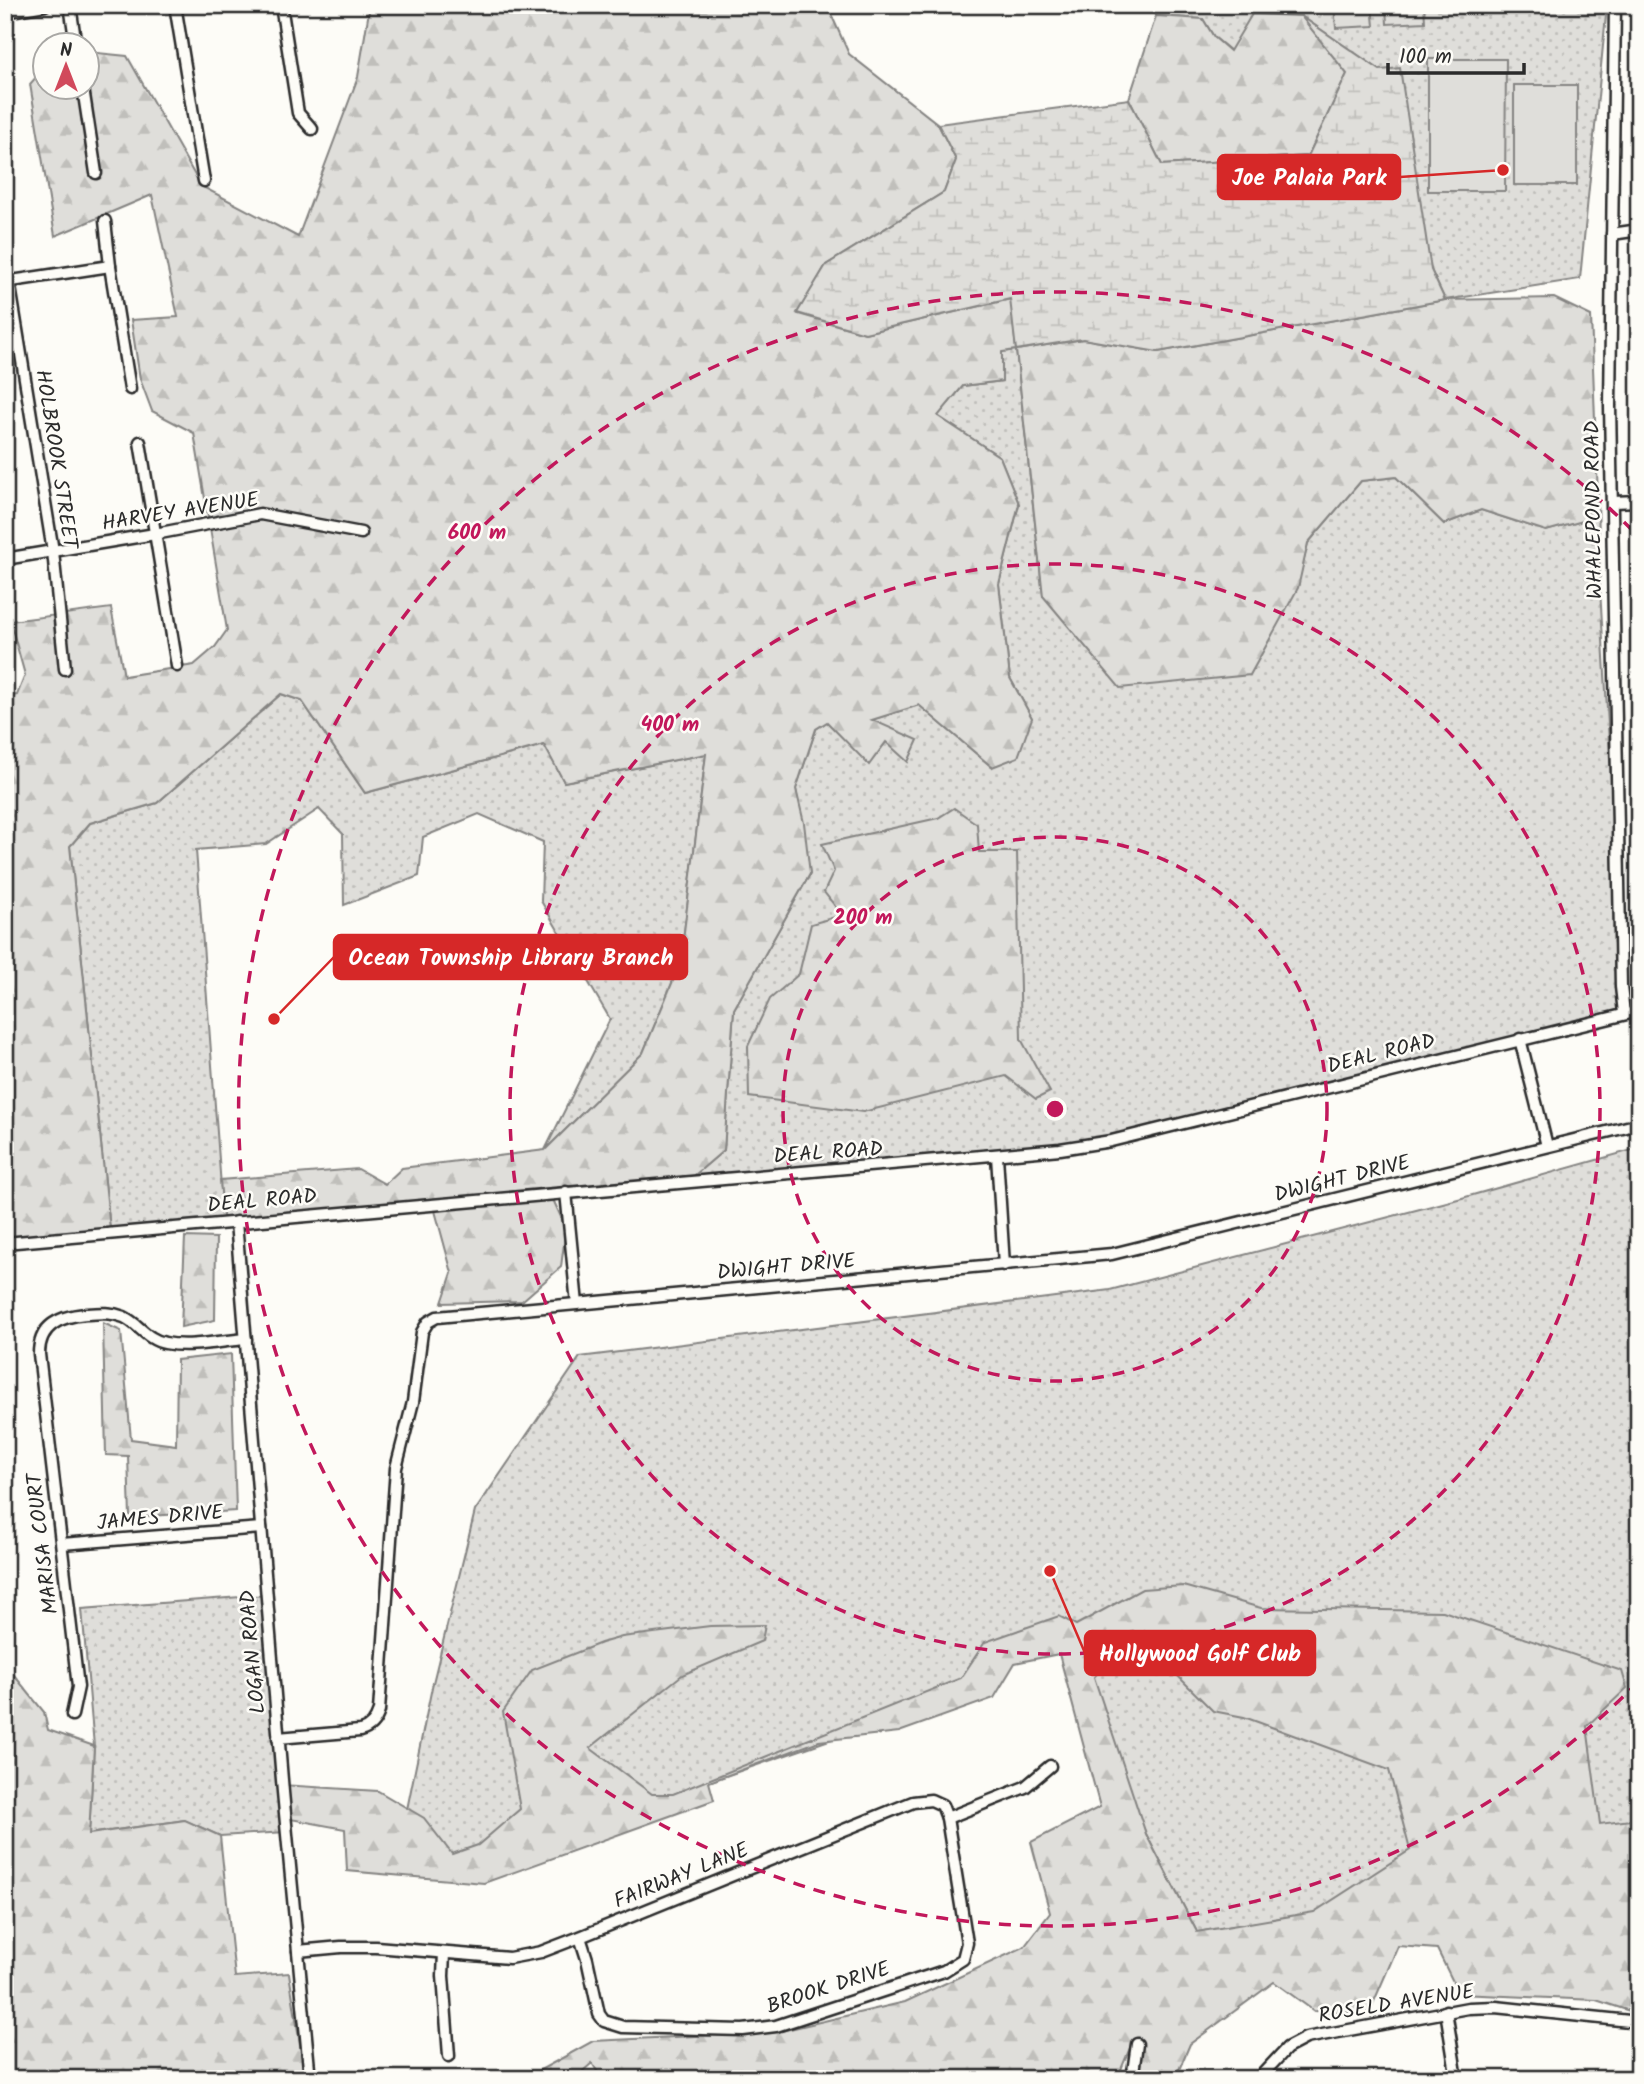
<svg xmlns="http://www.w3.org/2000/svg" width="1644" height="2084" font-family="Kalam,sans-serif">
  <style>
    .green { fill: url(#green-dots); stroke: #858482; stroke-width: 2 }
    .forest { fill: url(#forest-firs); stroke: #858482; stroke-width: 2; fill-rule: evenodd }
    .wetland { fill: url(#wetland-marsh); stroke: #858482; stroke-width: 2 }
    .pitch { fill: #dfdeda; stroke: #858482; stroke-width: 2 }
    .lines { fill: none; stroke-linecap: round; stroke-linejoin: round }
    .minor-casing { stroke: #2b2b2b; stroke-width: 15 }
    .minor { stroke: #fdfcf7; stroke-width: 10 }
    .ring { fill: none; stroke: #c2185b; stroke-width: 3.5; stroke-dasharray: 12 9 }
    .labels { text-anchor: middle; stroke-width: 5; stroke-linejoin: round; paint-order: stroke }
    .street-label { font-size: 21px; fill: #2b2b2b; stroke: #fdfcf7 }
    .centre { fill: #c2185b; stroke: #fdfcf7; stroke-width: 3.5 }
    .ring-label { font-size: 21px; text-anchor: middle; font-weight: bold; fill: #c2185b; stroke: #fdfcf7; stroke-width: 5; stroke-linejoin: round; paint-order: stroke }
    .leader { fill: none; stroke: #d62828; stroke-width: 2.5 }
    .callout-dot { fill: #d62828; stroke: #fdfcf7; stroke-width: 2.5 }
    .callout { fill: #d62828; stroke: #d62828; stroke-width: 2.5 }
    .callout-label { font-size: 23px; text-anchor: middle; font-weight: bold; fill: #fff }
  </style>
  <defs>
    <pattern id="green-dots" width="8" height="8" patternUnits="userSpaceOnUse" patternTransform="scale(1.75)"><rect width="8" height="8" fill="#dfdeda"/><path d="M2 2h.1M6 6h.1" fill="none" stroke="#c0bfbb" stroke-width="1.8" stroke-linecap="round"/></pattern>
    <pattern id="forest-firs" width="22" height="20" patternUnits="userSpaceOnUse" patternTransform="scale(1.75)"><rect width="22" height="20" fill="#dfdeda"/><path d="M5 1l3.5 6h-7zM16 11l3.5 6h-7z" fill="#c0bfbb"/></pattern>
    <pattern id="wetland-marsh" width="20" height="14" patternUnits="userSpaceOnUse" patternTransform="scale(1.75)"><rect width="20" height="14" fill="#dfdeda"/><path d="M1 5h8M5 5V1M11 12h8M15 12V8" fill="none" stroke="#c0bfbb"/></pattern>
  </defs>
  <rect width="100%" height="100%" fill="#fdfcf7"/>
  <filter id="ink" filterUnits="userSpaceOnUse"><feTurbulence type="fractalNoise" baseFrequency=".0143" numOctaves="2"/><feDisplacementMap in="SourceGraphic" scale="14" xChannelSelector="R" yChannelSelector="G"/><feConvolveMatrix kernelMatrix="1 2 1 2 8 2 1 2 1" color-interpolation-filters="sRGB"/></filter>
  <g filter="url(#ink)">
    <g class="green">
      <polygon points="1152,5 1607,5 1580,279 1445,300 1431,270 1380,70 1301,16 1231,51 1214,37 1203,19 1156,16"/>
      <polygon points="1016,350 1043,596 1297,588 1308,543 1361,481 1396,477 1444,524 1481,510 1546,531 1583,521 1598,497 1600,589 1625,1014 1094,1145 689,1180 724,1150 734,1009 810,874 796,789 816,729 827,722 869,764 886,742 871,720 919,705 992,767 1032,718 1010,678 999,584 1019,504 1000,457 937,416 963,386 1002,381 1002,352"/>
      <polygon points="281,694 302,701 365,793 545,745 564,782 706,754 680,964 643,1053 545,1150 610,1019 541,901 543,842 479,814 423,837 419,876 344,905 343,834 319,809 266,844 196,850 224,1227 111,1239 70,846 90,823 157,803"/>
      <polygon points="1639,1148 1639,1838 1305,1920 1258,1922 1197,1932 1146,1834 1057,1631 973,1690 441,1875 403,1829 432,1687 475,1511 580,1357 1110,1290 1462,1198"/>
      <polygon points="267,1595 286,1832 220,1836 184,1820 89,1834 94,1746 82,1609"/>
    </g>
    <g class="forest">
      <polygon points="370,5 827,5 849,54 938,124 956,160 944,192 826,265 798,314 865,333 1011,299 1016,350 1083,339 1158,352 1445,300 1554,298 1591,316 1598,497 1583,521 1546,531 1481,510 1444,524 1396,477 1361,481 1308,543 1298,588 1250,675 1120,688 1043,596 1016,350 1002,352 1002,381 963,386 938,416 1000,457 1019,504 999,584 1010,678 1032,718 1018,757 992,767 919,705 872,720 918,740 908,762 886,742 869,765 827,722 816,729 796,789 804,823 810,874 734,1009 724,1150 689,1180 551,1195 566,1228 561,1267 522,1301 442,1303 452,1273 434,1207 224,1227 220,1180 358,1169 385,1184 402,1168 545,1150 643,1053 680,964 706,754 564,782 544,745 365,793 302,701 281,694 157,803 90,823 70,846 111,1239 5,1247 5,697 17,695 25,675 10,621 111,608 124,676 194,665 215,647 227,630 194,433 152,411 140,379 131,320 178,317 152,195 55,236 30,84 45,67 46,88 88,88 88,52 127,56 201,186 298,237 358,77"/>
      <polygon points="1252,14 1301,16 1347,74 1308,156 1162,165 1129,99 1156,16 1203,19 1214,37 1230,51"/>
      <polygon points="954,808 977,824 979,852 1017,852 1021,1039 1050,1092 1036,1099 1006,1076 863,1112 749,1097 748,1046 770,999 799,974 811,924 842,915 824,892 834,871 822,844 938,818"/>
      <polygon points="185,1237 216,1238 215,1320 181,1327"/>
      <polygon points="103,1323 121,1331 131,1439 176,1445 177,1360 231,1354 236,1511 130,1517 128,1456 106,1455"/>
      <path d="M1183 1586 1261 1608 1443 1611 1622 1671 1627 1688 1587 1726 1600 1824 1639 1819V2014L1596 2000 1459 1994 1437 1949 1398 1946 1369 2013 1314 2011 1274 1982 1190 2044 1175 2079H1144L1132 2043 1117 2079H602L592 2063 574 2079H524L593 2041 777 2032 905 2002 1024 1947 1050 1913 1031 1842 1100 1807 1059 1654 1015 1663 994 1698 899 1732 819 1741 709 1782 714 1800 484 1883 347 1871 345 1829 285 1818 282 1785 378 1791 424 1818 452 1854 478 1845 520 1809 503 1712 532 1670 601 1643 622 1637 710 1626 765 1625 762 1641 682 1675 590 1748 652 1794H673L961 1678 985 1642 1059 1616 1076 1625 1142 1589ZM1133 1631 1213 1711 1244 1717 1389 1770 1410 1850 1314 1912 1197 1932 1146 1834 1094 1677Z"/>
      <polygon points="5,1664 44,1712 48,1730 94,1746 89,1834 185,1820 220,1836 235,1977 289,1973 305,2077 308,2079 5,2079"/>
    </g>
    <polygon class="wetland" points="1301,16 1380,70 1400,68 1431,270 1445,300 1158,352 1083,339 1016,350 1010,299 865,333 797,313 826,265 944,192 956,160 938,124 1129,99 1162,165 1308,156 1347,74"/>
    <g class="pitch">
      <polygon points="1334,5 1372,5 1374,26 1336,28"/>
      <polygon points="1386,5 1424,5 1425,22 1387,24"/>
      <polygon points="1428,59 1506,59 1505,191 1428,191"/>
      <rect x="1514" y="85" width="63" height="100"/>
    </g>
    <g class="lines">
      <defs>
        <g id="minor">
          <polyline points="70,5 76,46"/>
          <polyline points="175,5 204,181"/>
          <polyline points="281,5 298,113 312,129"/>
          <polyline points="1615,5 1610,406 1621,987 1624,1013"/>
          <polyline points="5,12 45,5"/>
          <polyline points="83,88 96,173"/>
          <polyline points="105,221 110,266"/>
          <polyline points="1612,234 1639,230"/>
          <polyline points="5,256 53,551 65,669"/>
          <polyline points="5,282 110,266 130,389"/>
          <polyline points="140,442 177,666"/>
          <polyline points="1613,502 1639,501"/>
          <polyline points="5,559 155,534 260,514 361,533"/>
          <polyline points="1520,1039 1547,1146"/>
          <polyline points="997,1156 1004,1265"/>
          <polyline points="566,1192 577,1304"/>
          <polyline points="236,1222 283,1792 310,2079"/>
          <polyline points="5,1243 1060,1149 1111,1141 1639,1011"/>
          <polyline points="62,1544 261,1528"/>
          <path d="M72 1715 78 1687 39 1354C39 1325 61 1316 86 1314 100 1313 111 1312 124 1317 139 1324 147 1340 165 1343 190 1348 220 1341 246 1339"/>
          <path d="M278 1738 360 1731C371 1728 376 1721 379 1711L396 1468 413 1402 422 1332 428 1322 437 1317 1112 1254 1639 1124"/>
          <polyline points="947,1818 1025,1787 1050,1766"/>
          <polyline points="298,1951 341,1947 376,1947 509,1958 541,1952 580,1937 913,1802 931,1800 942,1805 947,1818 967,1943 963,1959 944,1971 776,2026 743,2030 623,2027 604,2021 599,2014 587,1959 580,1937"/>
          <polyline points="444,1953 443,1976 449,2056"/>
          <polyline points="1446,2011 1457,2079"/>
          <polyline points="1132,2079 1137,2044"/>
          <polyline points="1258,2079 1287,2048 1306,2038 1468,2008 1496,2007 1639,2022"/>
        </g>
      </defs>
      <use href="#minor" class="minor-casing"/>
      <use href="#minor" class="minor"/>
    </g>
  </g>
  <g class="ring">
    <circle cx="1055" cy="1109" r="272"/>
    <circle cx="1055" cy="1109" r="545"/>
    <path d="M1638 1682A817 817 0 1 1 1638 536"/>
  </g>
  <g class="labels">
    <g class="street-label">
      <text transform="translate(57 459) rotate(81)" y="7">HOLBROOK STREET</text>
      <text transform="translate(1593 510) rotate(-91)" y="7">WHALEPOND ROAD</text>
      <text transform="translate(180 511) rotate(-9)" y="7">HARVEY AVENUE</text>
      <text transform="translate(1381 1053) rotate(-14)" y="7">DEAL ROAD</text>
      <text transform="translate(828 1152) rotate(-4)" y="7">DEAL ROAD</text>
      <text transform="translate(1342 1178) rotate(-14)" y="7">DWIGHT DRIVE</text>
      <text transform="translate(262 1200) rotate(-5)" y="7">DEAL ROAD</text>
      <text transform="translate(786 1266) rotate(-5)" y="7">DWIGHT DRIVE</text>
      <text transform="translate(160 1517) rotate(-5)" y="7">JAMES DRIVE</text>
      <text transform="translate(42 1544) rotate(-97)" y="7">MARISA COURT</text>
      <text transform="translate(252 1652) rotate(-95)" y="7">LOGAN ROAD</text>
      <text transform="translate(681 1875) rotate(-22)" y="7">FAIRWAY LANE</text>
      <text transform="translate(828 1987) rotate(-18)" y="7">BROOK DRIVE</text>
      <text transform="translate(1396 2003) rotate(-9)" y="7">ROSELD AVENUE</text>
    </g>
  </g>
  <circle cx="1055" cy="1109" r="10" class="centre"/>
  <g class="ring-label">
    <text x="477" y="539">600 m</text>
    <text x="670" y="731">400 m</text>
    <text x="863" y="924">200 m</text>
  </g>
  <path class="leader" d="M1503 170L1400 177M274 1019L334 957M1050 1571L1085 1653"/>
  <g class="callout-dot">
    <circle cx="1503" cy="170" r="7"/>
    <circle cx="274" cy="1019" r="7"/>
    <circle cx="1050" cy="1571" r="7"/>
  </g>
  <g class="callout">
    <rect x="1218" y="155" width="182" height="44" rx="7"/>
    <rect x="334" y="935" width="353" height="44" rx="7"/>
    <rect x="1085" y="1631" width="230" height="44" rx="7"/>
  </g>
  <g class="callout-label">
    <text x="1309" y="185">Joe Palaia Park</text>
    <text x="511" y="965">Ocean Township Library Branch</text>
    <text x="1200" y="1661">Hollywood Golf Club</text>
  </g>
  <rect width="1644" height="2084" fill="none" stroke="#fdfcf7" stroke-width="28"/>
  <rect x="14" y="14" width="1616" height="2056" fill="none" stroke="#2b2b2b" stroke-width="2.5" filter="url(#ink)"/>
  <g transform="translate(66 66)"><circle r="33" fill="#fdfcf7" stroke="#a9a8a5" stroke-width="2"/>
  <path d="M0-5L12 26L0 18L-12 26Z" fill="#d1495b"/>
  <text y="-10" font-size="19" font-weight="bold" text-anchor="middle" fill="#2b2b2b">N</text>
  </g>
  <path d="M1388 63v10h136v-10" fill="none" stroke="#2b2b2b" stroke-width="3.5"/>
  <text x="1399" y="63" font-size="21" fill="#2b2b2b" stroke="#fdfcf7" stroke-width="5" paint-order="stroke">100 m</text>
</svg>
